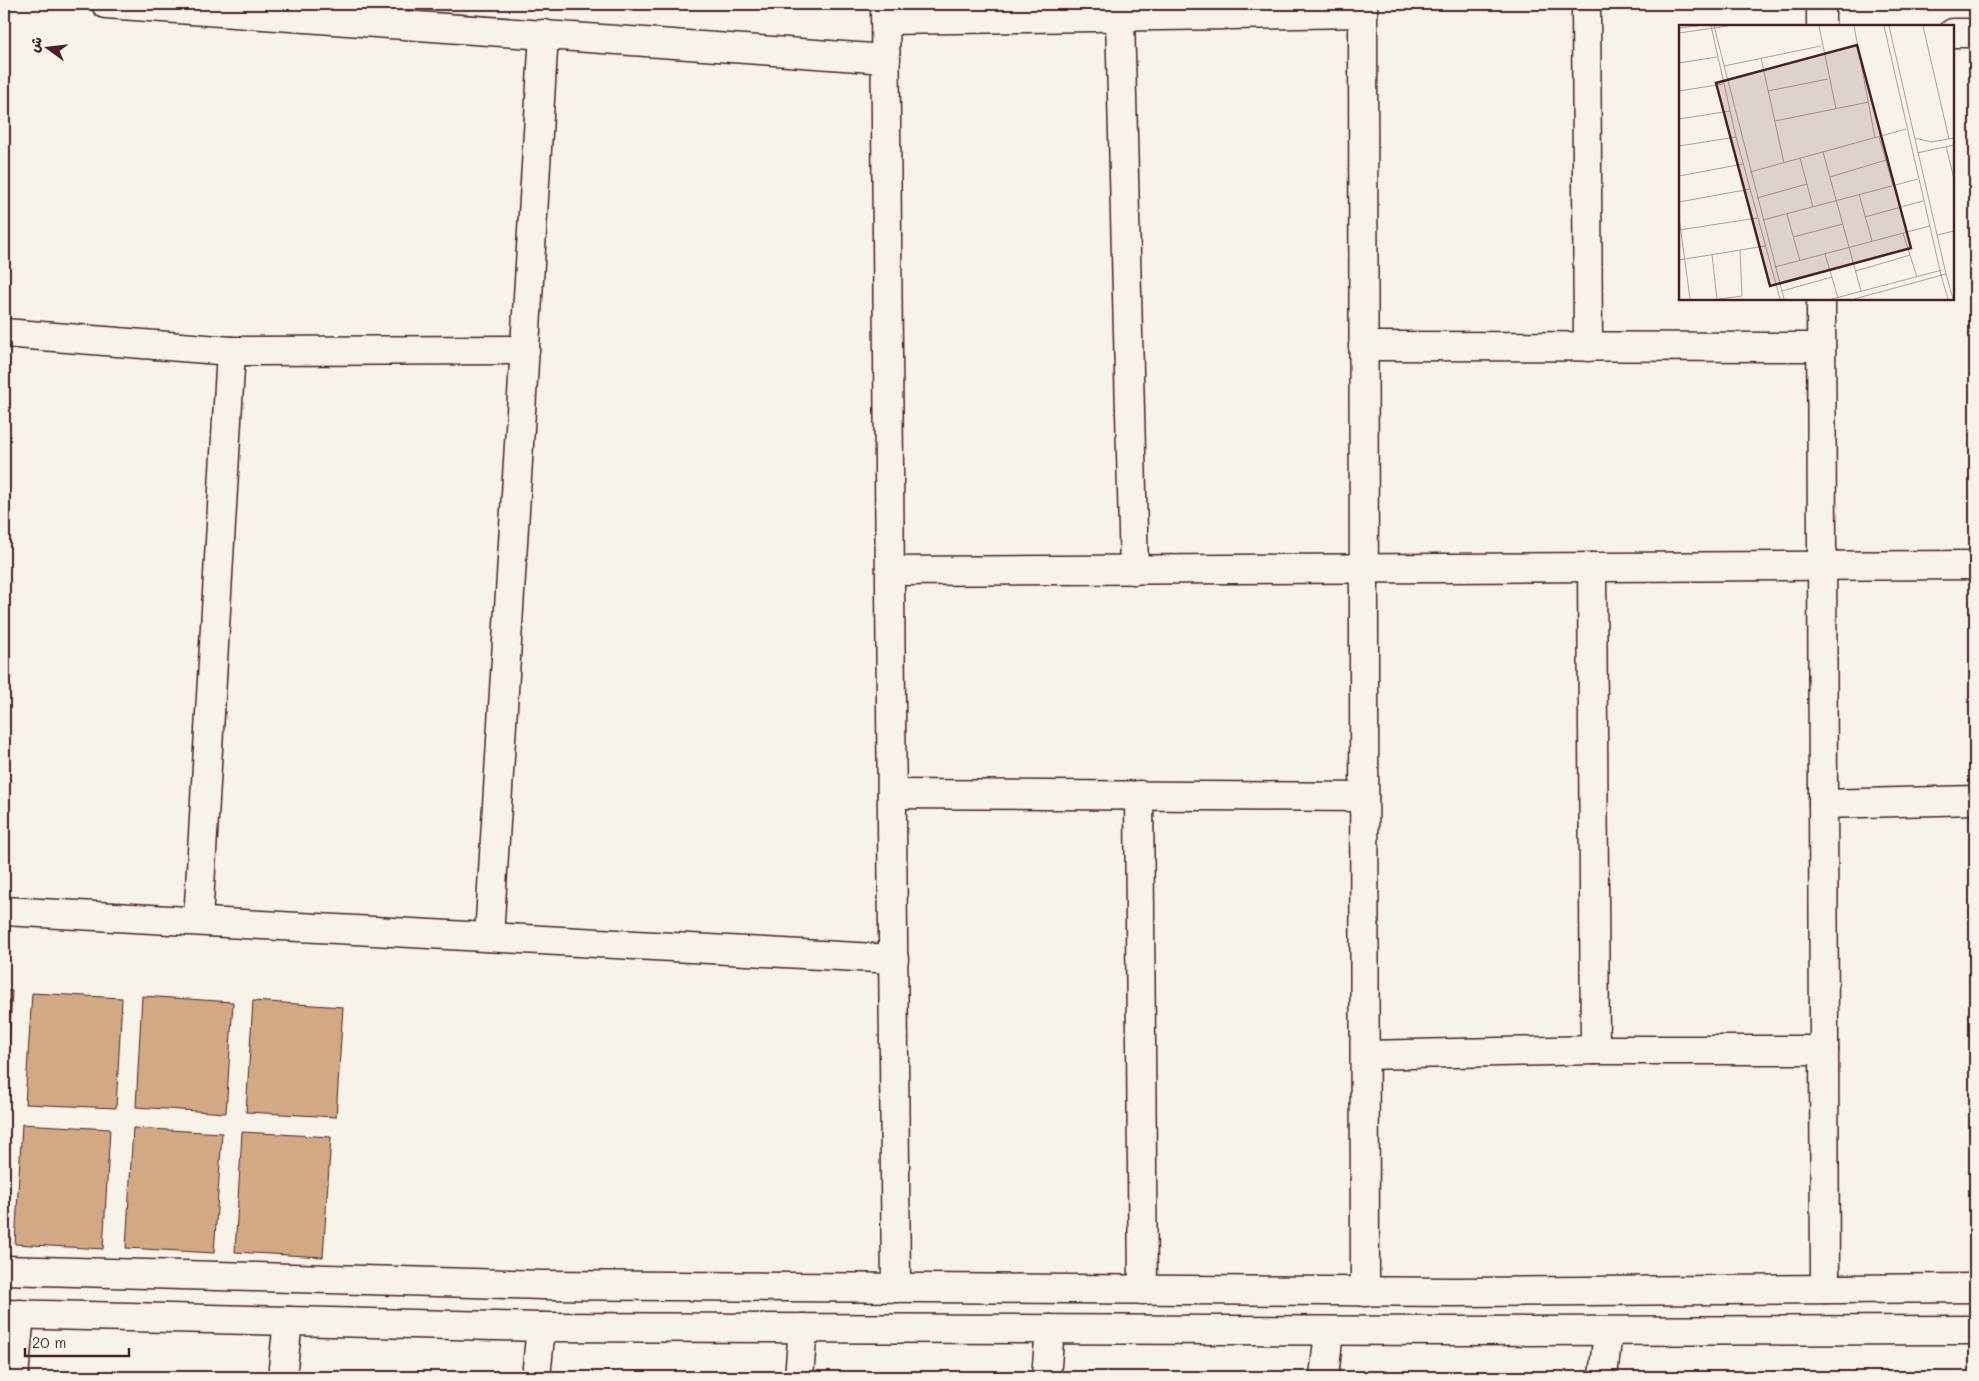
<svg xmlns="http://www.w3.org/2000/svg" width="1979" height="1381" font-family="Mali,'Playpen Sans Arabic',sans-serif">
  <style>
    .building { fill: #d3a984; stroke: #4a1f2b }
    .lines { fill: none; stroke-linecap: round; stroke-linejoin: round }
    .street-casing { stroke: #4a1f2b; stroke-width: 31 }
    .secondary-casing { stroke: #4a1f2b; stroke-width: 31 }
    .street { stroke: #f7f3e8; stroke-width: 28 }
    .secondary { stroke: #f7f3e8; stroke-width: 28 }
    .inset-road { fill: none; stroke: #b29e9c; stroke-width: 1 }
    .view { fill: #4a1f2b; fill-opacity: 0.15; stroke: #4a1f2b; stroke-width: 2.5 }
    .inset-edge { fill: none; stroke: #4a1f2b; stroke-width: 2.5 }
  </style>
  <rect width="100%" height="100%" fill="#f7f3e8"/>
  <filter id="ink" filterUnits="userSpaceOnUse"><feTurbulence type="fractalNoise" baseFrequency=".02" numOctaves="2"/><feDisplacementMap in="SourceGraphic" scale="10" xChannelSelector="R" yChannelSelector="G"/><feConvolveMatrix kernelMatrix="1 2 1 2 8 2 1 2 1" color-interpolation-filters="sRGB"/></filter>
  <g filter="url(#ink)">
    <g class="building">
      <polygon points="4,991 12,991 6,1102 4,1102"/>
      <polygon points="32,993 122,998 116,1108 25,1104"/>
      <polygon points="142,996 233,1002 226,1113 136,1107"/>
      <polygon points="253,1001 343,1007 336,1117 246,1112"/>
      <polygon points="22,1124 110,1129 103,1249 15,1244"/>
      <polygon points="133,1128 222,1133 214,1253 126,1248"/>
      <polygon points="242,1132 331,1137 323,1257 235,1252"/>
    </g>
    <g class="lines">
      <defs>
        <g id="street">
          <polyline points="106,4 886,59"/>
          <polyline points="885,4 896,1288"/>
          <polyline points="1363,4 1365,1292"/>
          <polyline points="1586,4 1588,347"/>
          <polyline points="1120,17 1134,570"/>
          <polyline points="886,20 1363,13"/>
          <polyline points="1821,26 1821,4"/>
          <polyline points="1953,33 1975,33"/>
          <polyline points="1821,299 1825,1289"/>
          <polyline points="4,333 231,351 525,350"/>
          <polyline points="1363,346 1821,347"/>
          <polyline points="1592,567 1595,1050"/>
          <polyline points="891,571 1975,565"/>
          <polyline points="892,794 1364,797"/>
          <polyline points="1139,795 1143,1290"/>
          <polyline points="1823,804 1975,800"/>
          <polyline points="4,911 894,959"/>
          <polyline points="198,921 231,351"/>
          <polyline points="489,937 544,34"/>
          <polyline points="1365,1055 1595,1050 1824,1050"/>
          <polyline points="14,1377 20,1314"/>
          <polyline points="282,1377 288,1321"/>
          <polyline points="536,1377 541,1327"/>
          <polyline points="799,1377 803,1328"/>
          <polyline points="1046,1377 1050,1329"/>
          <polyline points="1324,1377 1329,1331"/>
          <polyline points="1603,1377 1608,1331"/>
        </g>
        <g id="secondary">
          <polyline points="4,1270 543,1285 1454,1292 1975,1288"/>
          <polyline points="4,1314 541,1327 1453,1331 1975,1330"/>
        </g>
      </defs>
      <use href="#street" class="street-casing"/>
      <use href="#secondary" class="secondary-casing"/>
      <use href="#street" class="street"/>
      <use href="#secondary" class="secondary"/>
    </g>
  </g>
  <g transform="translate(1679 25)">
    <rect width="275" height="275" fill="#f7f3e8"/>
    <path class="inset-road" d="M32 1 57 112 101 274M35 1 105 274M140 1 157 84M175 1 196 113M205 1 262 250M244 1 270 114M0 3 18 1M0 8 49 1M82 33 105 138M0 38 38 32M45 41 142 21M0 66 44 59M89 66 149 54M0 94 51 86M96 96 190 77M200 112 214 160M236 113 252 117 275 113M0 121 57 112M267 121 275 154M144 127 182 266M238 128 275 120M121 133 134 182M71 147 227 104M0 151 64 139M151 152 207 135M180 169 193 216M78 173 128 159M0 177 71 164M108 189 121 236M0 192 11 274M186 192 244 176M84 195 239 154M0 205 78 193M224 208 238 252M258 210 275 206M114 212 164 199M146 229 159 273M33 230 38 274M0 235 86 221M96 242 251 201M177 246 231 230M267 249 274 274M262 250 269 274M103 266 153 252M40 274 63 271 61 225M153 274 263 245M175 274 267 249 210 1"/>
    <path class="view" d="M178 20 232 223 91 261 37 58Z"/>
    <rect width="275" height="275" class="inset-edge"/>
  </g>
  <rect width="1979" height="1381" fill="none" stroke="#f7f3e8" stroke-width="20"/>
  <rect x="10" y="10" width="1959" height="1361" fill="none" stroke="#4a1f2b" stroke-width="2" filter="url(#ink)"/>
  <g transform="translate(48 48) rotate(285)" stroke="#f7f3e8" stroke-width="4" paint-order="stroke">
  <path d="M0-4L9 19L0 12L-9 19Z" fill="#4a1f2b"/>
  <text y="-8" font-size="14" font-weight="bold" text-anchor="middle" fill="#4a1f2b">ش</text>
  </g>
  <path d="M25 1348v8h104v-8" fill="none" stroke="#4a1f2b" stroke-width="2.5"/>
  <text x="32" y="1348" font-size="15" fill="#4a1f2b" stroke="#f7f3e8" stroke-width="4" paint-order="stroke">20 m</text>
</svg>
